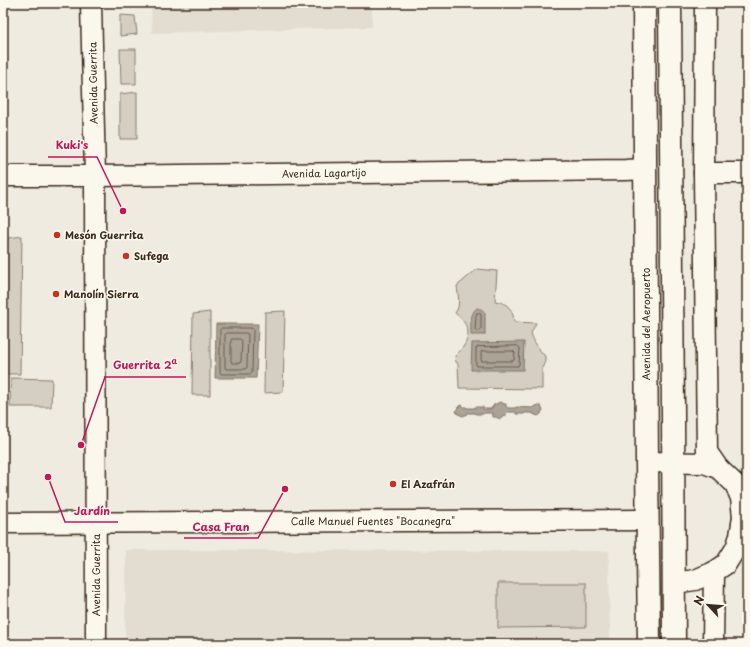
<svg xmlns="http://www.w3.org/2000/svg" width="750" height="647" font-family="'Playpen Sans',sans-serif">
  <style>
    .built { fill: #e2dcd1 }
    .green { fill: #d5cec3; stroke: #887c70 }
    .water { fill: #aca397; stroke: #7f7367 }
    .lines { fill: none; stroke-linecap: round; stroke-linejoin: round }
    .shore { stroke: #685a4e; stroke-width: 1 }
    .minor-casing { stroke: #3b2a1e; stroke-width: 23 }
    .major-casing { stroke: #3b2a1e; stroke-width: 25 }
    .minor { stroke: #fbf7ec; stroke-width: 20 }
    .major { stroke: #fbf7ec; stroke-width: 22 }
    .poi-dot { fill: #c8321e; stroke: #fbf7ec; stroke-width: 1.5 }
    .labels { text-anchor: middle; stroke-width: 3; stroke-linejoin: round; paint-order: stroke }
    .street-label { font-size: 10px; fill: #3b2a1e; stroke: #fbf7ec }
    .poi-label { font-size: 10px; font-weight: bold; fill: #3b2a1e; stroke: #fbf7ec; text-anchor: start }
    .leader { fill: none; stroke: #c2185b; stroke-width: 1.5 }
    .callout-dot { fill: #c2185b; stroke: #fbf7ec; stroke-width: 1.5 }
    .callout-label { font-size: 11px; text-anchor: middle; font-weight: bold; fill: #c2185b; stroke: #fbf7ec; stroke-width: 3; stroke-linejoin: round; paint-order: stroke }
  </style>
  <rect width="100%" height="100%" fill="#f0ebe0"/>
  <filter id="ink" filterUnits="userSpaceOnUse"><feTurbulence type="fractalNoise" baseFrequency=".025" numOctaves="2"/><feDisplacementMap in="SourceGraphic" scale="8" xChannelSelector="R" yChannelSelector="G"/><feConvolveMatrix kernelMatrix="1 2 1 2 8 2 1 2 1" color-interpolation-filters="sRGB"/></filter>
  <g filter="url(#ink)">
    <g class="built">
      <polygon points="151,3 372,3 372,27 152,33"/>
      <polygon points="126,550 609,551 610,644 125,644"/>
    </g>
    <g class="green">
      <polygon points="120,15 135,16 137,34 120,36"/>
      <polygon points="120,49 136,49 136,84 121,84"/>
      <polygon points="137,92 137,139 120,139 120,94"/>
      <polygon points="22,236 20,374 3,374 3,239"/>
      <path d="M477 269 497 271 495 301C508 303 513 309 514 322L536 323 531 333C534 342 538 349 545 356V362L542 368V389L459 388 458 364 456 362 455 356C466 346 474 333 462 320 460 317 457 315 455 313 461 306 458 296 457 286Z"/>
      <polygon points="285,311 283,392 264,393 265,312"/>
      <polygon points="210,312 210,395 192,395 193,314"/>
      <polygon points="11,378 52,379 51,407 10,407"/>
      <polygon points="498,583 586,583 586,627 498,628"/>
      <rect x="472" y="639" width="60" height="5"/>
      <rect x="535" y="640" width="60" height="4"/>
    </g>
    <g class="water">
      <path d="M477 308C481 309 483 309 485 314V335H471C471 326 469 314 477 308Z"/>
      <polygon points="216,324 258,324 256,378 215,378"/>
      <polygon points="524,342 523,370 471,370 472,343"/>
      <polygon points="500,402 503,403 503,404 506,404 506,407 508,408 516,408 516,407 533,408 533,407 535,407 537,405 539,406 541,406 543,411 541,412 541,414 538,416 533,414 533,413 524,413 524,414 516,414 516,412 508,412 506,414 506,416 503,417 500,419 496,417 493,417 493,414 492,414 491,413 484,413 483,414 476,414 475,413 467,413 466,415 465,415 463,416 458,414 458,413 456,412 458,407 462,405 464,407 466,407 467,408 475,408 475,407 483,407 483,409 491,409 492,407 493,407 494,404 496,404"/>
    </g>
    <g class="lines">
      <g class="shore">
        <polygon points="477,313 480,313 481,315 481,329 479,331 477,331 475,330 476,316"/>
        <polygon points="222,328 251,328 253,329 252,372 251,374 221,374 220,373 220,330"/>
        <polygon points="227,333 246,333 248,334 247,367 246,369 226,369 225,368 225,335"/>
        <polygon points="232,339 240,339 242,341 241,361 240,363 232,363 231,361 231,341"/>
        <polygon points="518,346 520,348 519,364 518,366 477,366 476,365 476,348 477,347"/>
        <polygon points="482,351 513,351 515,353 514,360 512,361 482,361 481,360 481,353"/>
      </g>
      <defs>
        <g id="minor">
          <polyline points="91,3 95,176 96,644"/>
          <polyline points="705,3 704,173 707,452 718,468"/>
          <polyline points="704,173 747,173"/>
          <polyline points="3,176 95,176 626,170 644,169"/>
          <polyline points="647,462 704,463 718,468 735,484 741,498 743,517 740,536 736,548 726,564 714,572 695,580 675,583"/>
          <polyline points="3,523 647,520"/>
          <polyline points="713,644 714,572"/>
        </g>
        <g id="major">
          <polyline points="644,3 647,462 649,644"/>
          <polyline points="670,3 673,412 674,644"/>
        </g>
      </defs>
      <use href="#minor" class="minor-casing"/>
      <use href="#major" class="major-casing"/>
      <use href="#minor" class="minor"/>
      <use href="#major" class="major"/>
    </g>
  </g>
  <g class="poi-dot">
    <circle cx="57" cy="235" r="4"/>
    <circle cx="126" cy="256" r="4"/>
    <circle cx="56" cy="294" r="4"/>
    <circle cx="393" cy="484" r="4"/>
  </g>
  <g class="labels">
    <g class="street-label">
      <text transform="translate(93 83) rotate(-91)" y="4">Avenida Guerrita</text>
      <text transform="translate(324 173) rotate(-1)" y="4">Avenida Lagartijo</text>
      <text transform="translate(646 324) rotate(-90)" y="4">Avenida del Aeropuerto</text>
      <text x="373" y="525">Calle Manuel Fuentes "Bocanegra"</text>
      <text transform="translate(96 575) rotate(-90)" y="4">Avenida Guerrita</text>
    </g>
    <g class="poi-label">
      <text x="65" y="239">Mesón Guerrita</text>
      <text x="134" y="260">Sufega</text>
      <text x="64" y="298">Manolín Sierra</text>
      <text x="401" y="488">El Azafrán</text>
    </g>
  </g>
  <path class="leader" d="M123 211L97 157H48M81 445L105 377H186M48 477L65 522H118M285 489L258 538H184"/>
  <g class="callout-dot">
    <circle cx="123" cy="211" r="4"/>
    <circle cx="81" cy="445" r="4"/>
    <circle cx="48" cy="477" r="4"/>
    <circle cx="285" cy="489" r="4"/>
  </g>
  <g class="callout-label">
    <text x="72" y="149">Kuki's</text>
    <text x="145" y="369">Guerrita 2ª</text>
    <text x="92" y="515">Jardín</text>
    <text x="221" y="531">Casa Fran</text>
  </g>
  <rect width="750" height="647" fill="none" stroke="#fbf7ec" stroke-width="16"/>
  <rect x="8" y="8" width="734" height="631" fill="none" stroke="#3b2a1e" stroke-width="1.5" filter="url(#ink)"/>
  <g transform="translate(708 605) rotate(296)" stroke="#fbf7ec" stroke-width="3" paint-order="stroke">
  <path d="M0-3L7 15L0 10L-7 15Z" fill="#3b2a1e"/>
  <text y="-6" font-size="11" font-weight="bold" text-anchor="middle" fill="#3b2a1e">N</text>
  </g>
</svg>
